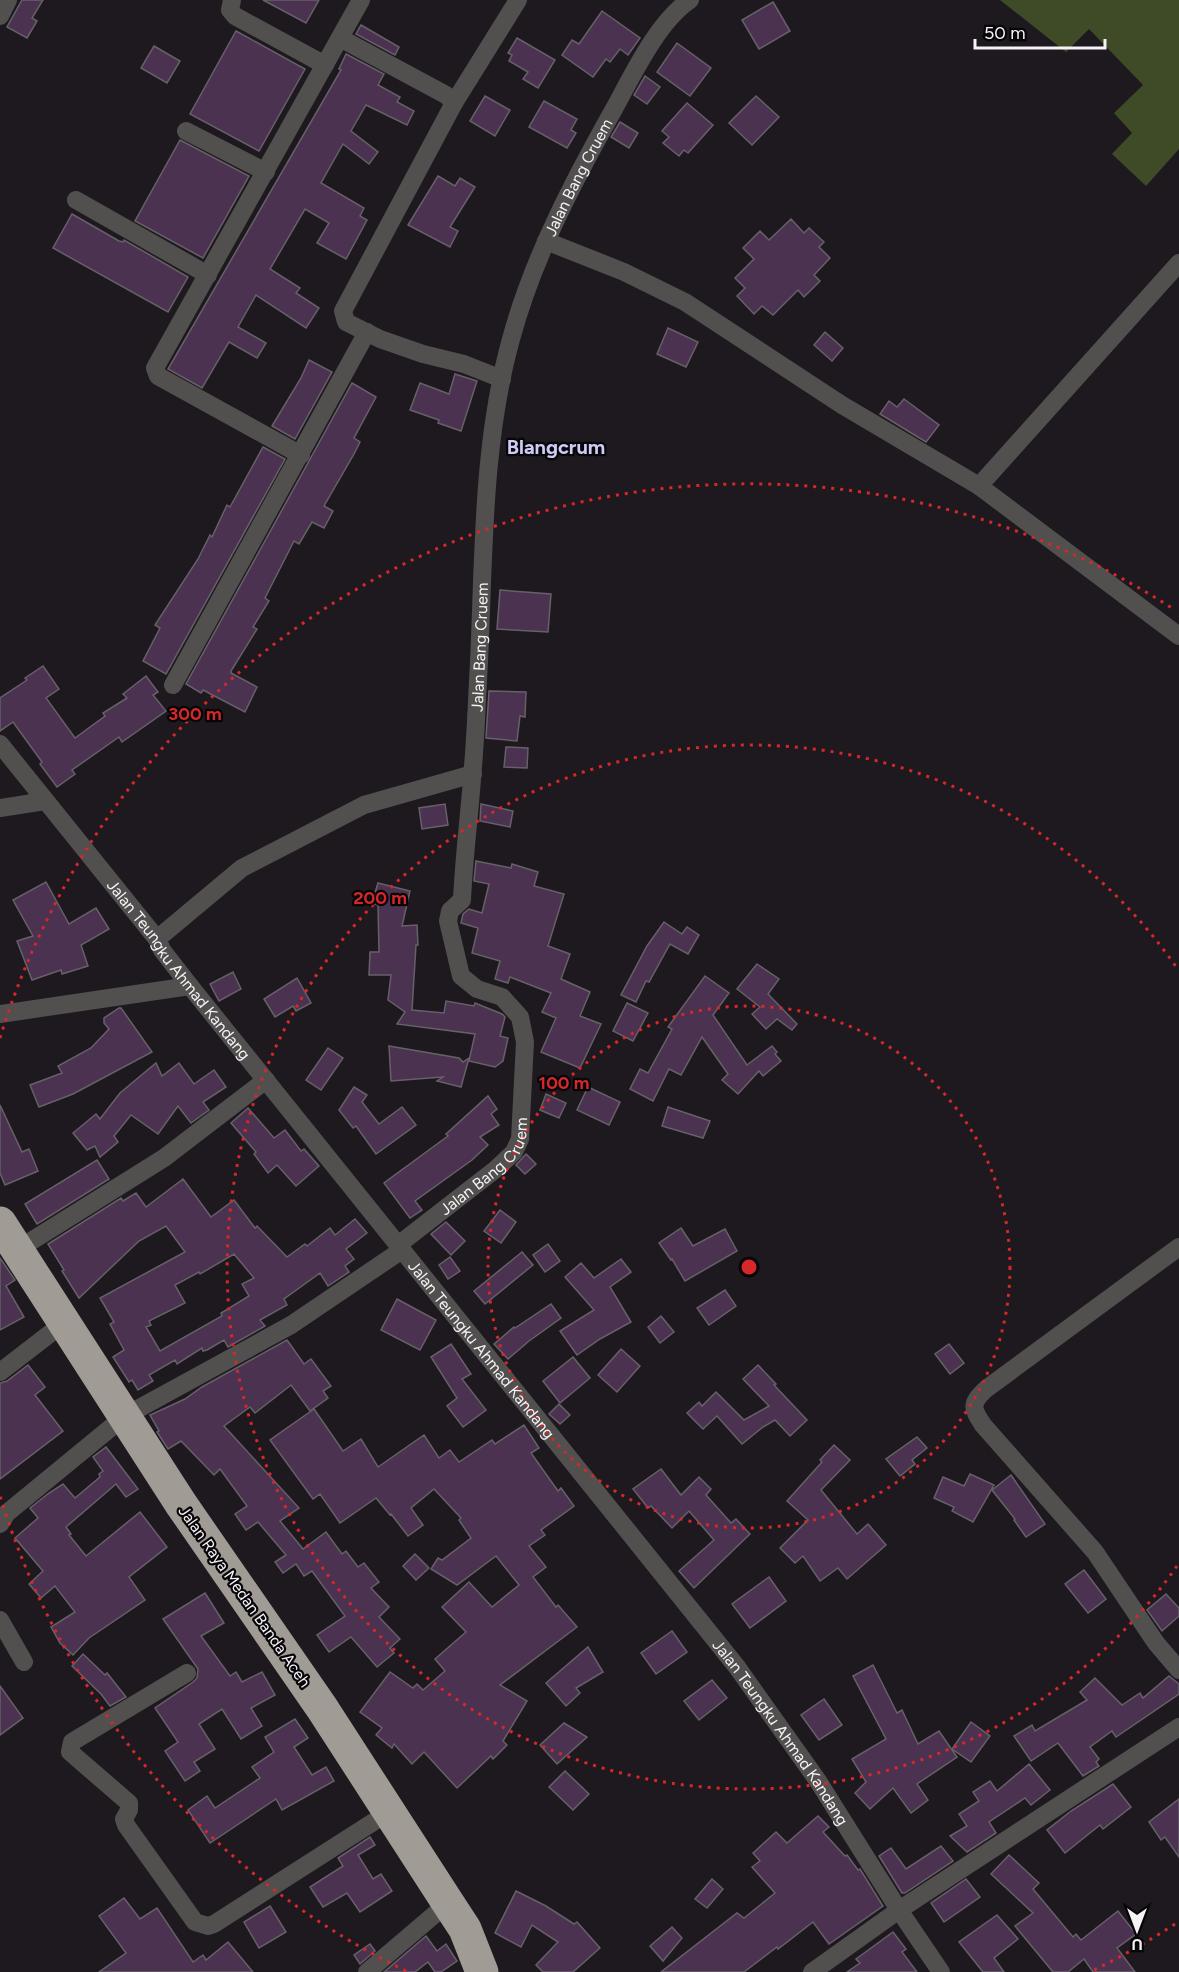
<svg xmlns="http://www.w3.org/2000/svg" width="1179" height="1972" font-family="Figtree,sans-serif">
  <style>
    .forest { fill: #3f4b27 }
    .building { fill: #4b3250; stroke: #666168; stroke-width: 1.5; fill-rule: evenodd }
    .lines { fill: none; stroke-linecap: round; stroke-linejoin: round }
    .street { stroke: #52504e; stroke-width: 18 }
    .highway { stroke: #a09b94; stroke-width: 33 }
    .ring { fill: none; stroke: #d62828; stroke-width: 3; stroke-dasharray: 3 6 }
    .labels { text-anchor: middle; stroke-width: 4.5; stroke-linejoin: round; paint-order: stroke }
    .street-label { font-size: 16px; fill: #f6f3f7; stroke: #070507 }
    .quarter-label { font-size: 20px; font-weight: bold; fill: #cdccf7; stroke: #070507 }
    .centre { fill: #d62828; stroke: #070507; stroke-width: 3 }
    .ring-label { font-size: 18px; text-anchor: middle; font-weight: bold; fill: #d62828; stroke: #070507; stroke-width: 4.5; stroke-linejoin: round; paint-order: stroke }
  </style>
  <rect width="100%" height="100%" fill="#1d191e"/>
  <polygon class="forest" points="1000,0 1179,0 1179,149 1146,186 1112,154 1132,133 1114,113 1143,85 1089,29 1066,52"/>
  <g class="building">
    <polygon points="22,0 43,0 32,18 37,21 27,38 7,27"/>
    <polygon points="263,0 319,0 306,23"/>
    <polygon points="773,2 790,31 759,49 742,20"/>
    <polygon points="602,11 640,38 628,55 620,49 610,62 606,59 593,77 562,55 572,40 579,44"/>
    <polygon points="361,25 399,47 395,55 356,34"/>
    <polygon points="236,31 305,69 259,151 190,114"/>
    <polygon points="517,38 555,60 538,88 523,79 528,72 509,61 512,55 508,53"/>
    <polygon points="677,43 711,68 690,96 657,72"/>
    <polygon points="154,46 180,61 167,83 141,68"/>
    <polygon points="346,54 384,74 378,85 400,97 397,102 414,111 407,125 366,105 351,131 378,152 369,164 343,144 321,183 364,208 360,216 367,220 346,259 317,243 329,223 305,209 270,269 300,288 296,293 319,308 306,328 256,295 238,327 266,343 257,358 229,342 202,388 168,369 341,70 339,69"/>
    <polygon points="645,76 660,87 647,104 634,95"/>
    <polygon points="485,96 510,110 495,136 470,121"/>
    <polygon points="756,96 779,117 752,145 729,123"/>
    <polygon points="544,101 577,119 571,130 576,133 567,148 529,127"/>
    <polygon points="687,103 713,125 688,153 684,150 679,156 663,143 669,137 662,131"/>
    <polygon points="620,122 638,133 629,148 611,137"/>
    <polygon points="180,140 249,176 203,258 135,221"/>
    <polygon points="438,176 455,186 460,178 475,187 450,227 458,231 450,247 408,225"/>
    <polygon points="72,214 119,241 123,242 124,240 188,277 168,312 53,248"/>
    <polygon points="791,219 804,233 809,228 824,242 819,247 830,258 814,275 820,281 804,297 798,290 773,315 762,306 754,314 737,296 745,288 735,278 754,259 743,248 760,231 769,240"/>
    <polygon points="668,328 698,342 686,367 657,354"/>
    <polygon points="825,332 843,348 832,361 814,345"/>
    <polygon points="309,360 332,372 295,439 272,426 301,378"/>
    <polygon points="455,374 477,381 461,431 438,423 439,420 410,410 420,383 449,394"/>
    <polygon points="352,383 376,397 354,438 360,442 354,454 324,506 333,511 324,528 312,522 299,544 294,541 265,598 269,601 253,627 257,629 231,671 231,673 257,687 245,712 203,690 201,693 186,684"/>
    <polygon points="904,399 939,425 926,442 880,414 889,401 897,407"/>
    <polygon points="263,447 285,459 166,674 143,661 160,628 155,625 198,559 210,535 212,537 227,505 230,507"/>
    <polygon points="500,590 551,594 548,632 497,629"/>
    <polygon points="43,666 59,689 46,698 75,738 105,716 103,713 127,698 123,694 146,676 158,692 153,695 166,711 122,742 119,737 72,770 75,774 57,787 40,764 42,762 13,722 0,731 0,698 27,680 25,678"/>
    <polygon points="489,691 526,692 525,717 520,716 517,741 486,738"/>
    <polygon points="506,747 528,748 527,768 504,767"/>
    <polygon points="445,804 448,825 422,829 419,808"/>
    <polygon points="481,804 513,811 510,827 480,821"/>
    <polygon points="476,861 511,868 512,864 538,872 534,886 564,894 548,946 570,954 561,979 590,992 580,1016 601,1024 580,1068 541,1052 556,1018 542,1012 551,993 510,977 508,983 495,979 500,961 472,953 478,928 461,923 463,914 469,909 482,913 489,884 474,881"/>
    <polygon points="46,882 69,924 96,908 109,929 81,945 88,966 62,974 61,970 32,980 17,941 33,936 13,900"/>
    <polygon points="378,883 410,891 402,926 417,925 418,945 416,945 412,1010 444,1013 446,1001 474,1006 475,1003 502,1014 505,1017 500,1036 508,1038 503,1061 495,1067 469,1061 475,1034 397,1024 405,1012 388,1000 391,975 369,975 370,952 379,952 378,905 372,903"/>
    <polygon points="664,922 682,934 687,927 699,935 688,954 670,944 649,982 646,981 636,1002 621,995 647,946"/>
    <polygon points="757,964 779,979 768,994 797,1024 792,1030 777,1019 766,1029 752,1014 760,1007 737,989"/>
    <polygon points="233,972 241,989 219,1001 210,984"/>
    <polygon points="705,976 729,993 713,1015 747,1065 772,1046 777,1052 775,1054 781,1061 763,1076 759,1071 738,1094 722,1080 728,1074 702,1037 681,1075 669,1069 653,1101 630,1089 640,1069 648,1073 672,1029 668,1027"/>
    <polygon points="297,978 311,1003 296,1011 293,1006 275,1017 264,999"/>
    <polygon points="627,1003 648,1013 633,1041 613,1031"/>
    <polygon points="119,1008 121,1008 152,1052 73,1094 39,1107 30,1085 62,1073 58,1066 91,1048 109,1029 104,1023 104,1018"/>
    <polygon points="389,1046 459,1058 463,1062 469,1058 461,1087 437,1081 443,1077 391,1081"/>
    <polygon points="328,1048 343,1058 321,1090 306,1080"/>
    <polygon points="156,1063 162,1076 179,1063 194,1084 214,1070 226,1087 203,1102 209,1110 191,1123 178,1106 158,1134 131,1115 114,1136 118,1142 100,1157 95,1146 87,1150 73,1133 96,1114 100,1119 120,1093"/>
    <polygon points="354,1087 367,1095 362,1102 379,1124 402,1107 416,1125 376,1154 356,1126 353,1128 339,1110"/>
    <polygon points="588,1087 620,1102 609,1125 577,1110"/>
    <polygon points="546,1094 566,1103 559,1118 540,1110"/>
    <polygon points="488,1096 497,1109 491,1114 499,1125 480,1137 488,1145 472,1160 415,1201 422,1210 410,1218 384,1183 448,1136 446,1134"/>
    <polygon points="0,1105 22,1152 29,1149 38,1171 5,1185 0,1173"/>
    <polygon points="668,1107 710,1121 703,1138 662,1126"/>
    <polygon points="248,1108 274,1138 285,1130 301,1151 304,1149 319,1166 296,1186 277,1165 268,1173 254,1154 256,1152 231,1123"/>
    <polygon points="526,1154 536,1164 525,1174 516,1165"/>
    <polygon points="97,1160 109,1179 37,1224 25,1204"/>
    <path d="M183 1179 211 1217 234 1200 255 1228 257 1226 287 1257 305 1244 307 1246 330 1228 335 1235 355 1219 367 1233 346 1249 354 1259 345 1266 349 1272 328 1286 320 1273 284 1299 287 1305 260 1320 265 1326 228 1347 224 1340 207 1350 203 1351 202 1348 177 1364 175 1360 149 1375 153 1381 138 1390 132 1380 129 1382 113 1357 124 1350 110 1324 114 1322 100 1298 185 1252 166 1226 139 1241 79 1298 62 1271 64 1270 48 1244 121 1198 123 1201 136 1193 146 1207ZM234 1254 254 1278 242 1284 249 1296 221 1313 222 1316 160 1351 146 1327 151 1325 149 1321 185 1303 175 1285 199 1272 200 1274Z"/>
    <polygon points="500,1210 516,1222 501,1243 484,1231"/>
    <polygon points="446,1222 465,1241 451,1255 431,1234"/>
    <polygon points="681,1228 693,1246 725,1229 737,1251 685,1281 672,1259 671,1260 659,1243"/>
    <polygon points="548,1244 560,1261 545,1272 533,1255"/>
    <polygon points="522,1252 533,1265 485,1304 474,1291"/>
    <polygon points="450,1257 460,1271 448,1279 439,1265"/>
    <polygon points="0,1258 15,1280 6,1286 24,1317 0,1330"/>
    <polygon points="621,1259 631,1272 610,1287 631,1322 600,1339 577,1355 560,1331 594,1310 565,1277 581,1263 594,1278"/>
    <polygon points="725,1290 736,1306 709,1325 697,1308"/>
    <polygon points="397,1299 436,1320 420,1350 381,1330"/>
    <polygon points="551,1304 561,1318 529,1341 508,1359 494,1344 514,1327 515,1328"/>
    <polygon points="661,1316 674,1332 660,1343 648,1327"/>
    <polygon points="287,1340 304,1364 311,1359 331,1386 323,1391 328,1398 310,1411 291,1385 255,1413 250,1407 224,1426 299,1508 280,1521 303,1549 326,1532 342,1554 346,1551 358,1567 364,1563 379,1582 371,1588 389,1607 379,1617 400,1639 390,1648 394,1653 377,1667 351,1637 329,1652 317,1635 345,1616 312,1571 304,1576 296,1564 283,1573 275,1562 286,1555 258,1522 246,1530 235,1514 247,1506 220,1469 214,1475 181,1441 168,1449 157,1432 159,1431 150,1415 185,1399 202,1387"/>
    <polygon points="451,1344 471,1374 462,1379 486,1410 463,1427 447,1406 457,1398 431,1357"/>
    <polygon points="949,1344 964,1363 950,1374 935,1354"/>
    <polygon points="621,1349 640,1366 617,1392 598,1375"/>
    <polygon points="573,1357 590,1378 560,1403 543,1381"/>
    <polygon points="28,1365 45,1387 35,1395 63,1431 0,1479 0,1383 7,1381"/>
    <polygon points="758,1365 776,1384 774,1385 807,1420 790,1436 775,1420 763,1427 742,1444 717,1416 703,1429 687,1413 699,1402 702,1406 716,1392 744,1420 769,1406 743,1379"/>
    <polygon points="559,1404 570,1415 560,1424 549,1414"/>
    <polygon points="314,1409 343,1451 361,1439 378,1467 424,1435 439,1458 450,1450 459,1462 492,1440 495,1444 524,1425 539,1448 531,1453 558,1491 561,1488 574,1506 541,1530 545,1535 529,1546 546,1567 533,1577 556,1607 558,1605 577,1627 500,1685 527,1701 503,1741 507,1745 493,1759 491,1756 457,1788 424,1752 412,1764 394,1744 392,1748 376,1735 382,1728 360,1712 390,1672 413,1688 417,1684 423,1690 445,1671 435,1659 466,1632 442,1607 469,1582 492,1607 519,1585 496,1556 457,1585 431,1569 438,1558 442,1560 471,1538 459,1520 461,1518 434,1489 411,1508 423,1525 408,1536 391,1514 390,1515 376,1498 340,1523 320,1494 313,1499 270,1440"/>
    <polygon points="917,1437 927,1448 912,1460 915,1464 900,1476 886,1459"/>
    <polygon points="834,1445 850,1460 821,1490 857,1534 868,1524 886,1545 847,1579 838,1568 820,1581 803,1556 795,1563 780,1548 808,1520 787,1501 822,1462 820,1460"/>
    <polygon points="106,1447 138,1489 126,1497 116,1484 66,1527 71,1534 69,1535 86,1556 140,1512 167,1547 129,1577 145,1600 89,1638 73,1655 60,1643 51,1627 75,1612 55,1586 41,1598 29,1584 43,1571 15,1538 38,1518 30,1508 49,1493 63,1484 75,1498 100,1477 99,1474 103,1471 93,1457"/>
    <polygon points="661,1469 681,1495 699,1477 711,1489 706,1495 731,1523 736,1519 750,1534 694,1588 679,1571 714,1540 689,1511 672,1528 651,1506 648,1508 633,1489"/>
    <polygon points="970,1474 994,1485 973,1522 952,1511 954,1507 934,1498 943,1477 964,1486"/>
    <polygon points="1011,1475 1045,1524 1026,1537 1014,1520 1015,1519 992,1490"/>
    <polygon points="415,1554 429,1568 416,1580 403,1566"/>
    <polygon points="1084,1570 1106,1599 1088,1613 1065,1584"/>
    <polygon points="769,1577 786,1601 750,1628 732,1604"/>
    <polygon points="205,1593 224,1623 201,1636 230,1676 236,1672 242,1682 262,1672 275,1695 251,1708 262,1726 241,1739 222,1709 199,1724 215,1749 194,1762 200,1771 185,1781 165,1751 178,1742 155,1708 193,1682 197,1678 198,1669 163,1619"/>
    <polygon points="1166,1594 1179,1608 1179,1616 1162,1631 1147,1610"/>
    <polygon points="672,1631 687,1652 656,1674 641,1653"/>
    <polygon points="588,1647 603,1672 576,1688 580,1693 566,1706 546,1683"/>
    <polygon points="83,1654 105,1675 107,1673 126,1697 110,1706 101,1694 72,1666"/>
    <polygon points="873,1665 897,1713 902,1710 918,1744 939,1731 957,1757 917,1784 928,1800 911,1813 893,1788 870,1809 855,1793 866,1782 852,1759 886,1739 853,1676"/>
    <polygon points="1169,1676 1179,1684 1179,1694 1116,1737 1112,1731 1090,1747 1099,1759 1096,1762 1099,1766 1083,1776 1058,1743 1031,1761 1014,1736 1032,1725 1035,1731 1087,1700 1080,1692 1095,1678 1122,1705 1140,1693 1143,1698"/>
    <polygon points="712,1680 727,1698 699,1720 684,1701"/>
    <polygon points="0,1686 23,1718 0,1735"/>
    <polygon points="824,1699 842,1725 819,1740 801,1715"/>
    <polygon points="295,1719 308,1738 294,1747 312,1775 326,1767 334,1781 282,1810 276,1799 210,1843 188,1810 207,1796 215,1808 260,1778 252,1767 274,1752 265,1737"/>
    <polygon points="971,1722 990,1736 971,1762 952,1749"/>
    <polygon points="564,1723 587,1737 557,1764 540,1745"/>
    <polygon points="1029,1764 1050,1790 1031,1805 1025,1798 989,1822 996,1833 967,1852 950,1836 967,1826 959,1814 979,1801 973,1792 990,1781 997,1791"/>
    <polygon points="565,1771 589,1794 573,1810 549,1787"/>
    <polygon points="1113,1784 1131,1807 1103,1829 1100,1825 1065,1853 1047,1830 1071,1811"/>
    <polygon points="1179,1799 1179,1857 1165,1837 1161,1840 1149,1822"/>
    <polygon points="818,1816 829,1827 823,1832 845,1856 847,1855 858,1870 860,1869 883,1906 829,1944 813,1922 778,1949 777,1947 744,1972 661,1972 737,1913 744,1918 775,1893 752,1867 760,1861 753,1853 776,1832 787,1843"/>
    <polygon points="370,1837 375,1845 358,1855 373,1879 381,1874 392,1891 360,1912 347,1893 323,1907 310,1887 343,1866 338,1858"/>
    <polygon points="941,1846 953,1861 905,1893 902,1893 879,1856 891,1848 906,1869"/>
    <polygon points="1009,1855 1039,1883 1033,1889 1073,1937 1076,1934 1081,1940 1118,1911 1136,1934 1117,1948 1135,1972 1093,1972 1084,1959 1068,1972 1053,1972 1015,1926 1033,1913 991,1874"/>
    <polygon points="712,1879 723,1889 707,1908 695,1899"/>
    <polygon points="966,1879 980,1897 944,1922 931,1903"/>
    <polygon points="516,1891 546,1906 574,1924 577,1922 600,1948 573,1972 543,1972 536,1965 558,1942 532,1925 521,1947 495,1933"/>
    <polygon points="124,1898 140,1919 157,1908 193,1962 203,1955 206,1960 228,1942 253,1972 99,1972 126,1953 99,1916"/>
    <polygon points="270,1906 286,1932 259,1948 244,1922"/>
    <polygon points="997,1915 1018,1939 994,1958 1004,1972 983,1972 959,1942"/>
    <polygon points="672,1927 682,1938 663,1961 650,1946"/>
    <polygon points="893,1932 906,1949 902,1952 917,1972 847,1972 860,1963 856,1959"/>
    <polygon points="426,1936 437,1951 446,1944 457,1961 441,1972 435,1972 428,1962 415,1972 384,1972"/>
    <polygon points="370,1944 375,1951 360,1964 354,1955"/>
  </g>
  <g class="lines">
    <g class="street">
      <polyline points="232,0 230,10 235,16 325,65"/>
      <polyline points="0,16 8,0"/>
      <polyline points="340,38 446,95 454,103 343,311 346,322 380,339 423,354 464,364 502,379"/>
      <polyline points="454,103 518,0"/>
      <polyline points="186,131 266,172"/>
      <polyline points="76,200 208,275"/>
      <polyline points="546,241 624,272 685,302 842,405 979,486 1179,636"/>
      <polyline points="301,455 158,376 155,368 361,0"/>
      <polyline points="979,486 1179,263"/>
      <polyline points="173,685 367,332"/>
      <path id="s1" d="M0 744 157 939 162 950 190 986 737 1667 818 1781 899 1910 941 1972"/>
      <polyline points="0,808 45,801"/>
      <polyline points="157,939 242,868 364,805 473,774"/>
      <polyline points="0,1014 190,986"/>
      <path id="s2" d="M398 1245 496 1169 514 1152 520 1139 525 1042 520 1017 502 997 477 989 461 976 448 921 450 911 462 900C464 855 470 811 473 766 476 732 477 696 479 662 484 554 482 444 511 339 533 258 573 182 614 109 632 76 658 21 690 0"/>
      <path d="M1179 1247 986 1389C970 1404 972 1408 983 1425L1095 1552 1156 1643 1179 1670"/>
      <polyline points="17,1250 164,1158 266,1080"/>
      <polyline points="0,1372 65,1322"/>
      <polyline points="0,1524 7,1513 125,1416 291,1325 402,1250"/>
      <polyline points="0,1620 24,1662"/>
      <polyline points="187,1673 72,1742 70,1752 129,1803 129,1810 124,1819 126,1825 195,1922 208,1926 214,1924 389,1812"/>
      <polyline points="367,1972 448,1903"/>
      <polyline points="812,1972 899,1910 1179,1727"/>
    </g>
    <polyline class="highway" points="0,1223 181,1504 322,1708 448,1903 465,1929 482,1972"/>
  </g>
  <g class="ring">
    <circle cx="749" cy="1267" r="261"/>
    <path d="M1177 1566A522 522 0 1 1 1177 968"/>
    <path d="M1175 1924A783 783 0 0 1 1092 1971M406 1971A783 783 0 0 1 0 1496M0 1038A783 783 0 0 1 1175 610"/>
  </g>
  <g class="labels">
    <g class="street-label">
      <text dy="6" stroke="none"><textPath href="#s2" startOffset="1182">Jalan Bang Cruem</textPath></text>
      <text dy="6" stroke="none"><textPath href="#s2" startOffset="696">Jalan Bang Cruem</textPath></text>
      <text dy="6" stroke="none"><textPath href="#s1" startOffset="288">Jalan Teungku Ahmad Kandang</textPath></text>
      <text dy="6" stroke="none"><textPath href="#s2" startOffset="120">Jalan Bang Cruem</textPath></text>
      <text dy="6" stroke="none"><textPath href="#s1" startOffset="774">Jalan Teungku Ahmad Kandang</textPath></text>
      <text transform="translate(245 1596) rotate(55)" y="6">Jalan Raya Medan Banda Aceh</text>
      <text dy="6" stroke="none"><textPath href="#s1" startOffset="1260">Jalan Teungku Ahmad Kandang</textPath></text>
    </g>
    <g class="quarter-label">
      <text x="556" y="454">Blangcrum</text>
    </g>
  </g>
  <circle cx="749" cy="1267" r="9" class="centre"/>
  <g class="ring-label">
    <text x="195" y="720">300 m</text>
    <text x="380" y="904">200 m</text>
    <text x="564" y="1089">100 m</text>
  </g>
  <g transform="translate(1137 1930) rotate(180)" stroke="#070507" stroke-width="4.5" paint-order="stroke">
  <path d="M0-4.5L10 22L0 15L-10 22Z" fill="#f6f3f7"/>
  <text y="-9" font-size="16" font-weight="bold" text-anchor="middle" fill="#f6f3f7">U</text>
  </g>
  <path d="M975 39v9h130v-9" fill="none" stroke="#f6f3f7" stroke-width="3"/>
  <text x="984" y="39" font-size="18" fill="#f6f3f7" stroke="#070507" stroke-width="4.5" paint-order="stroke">50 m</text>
</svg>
